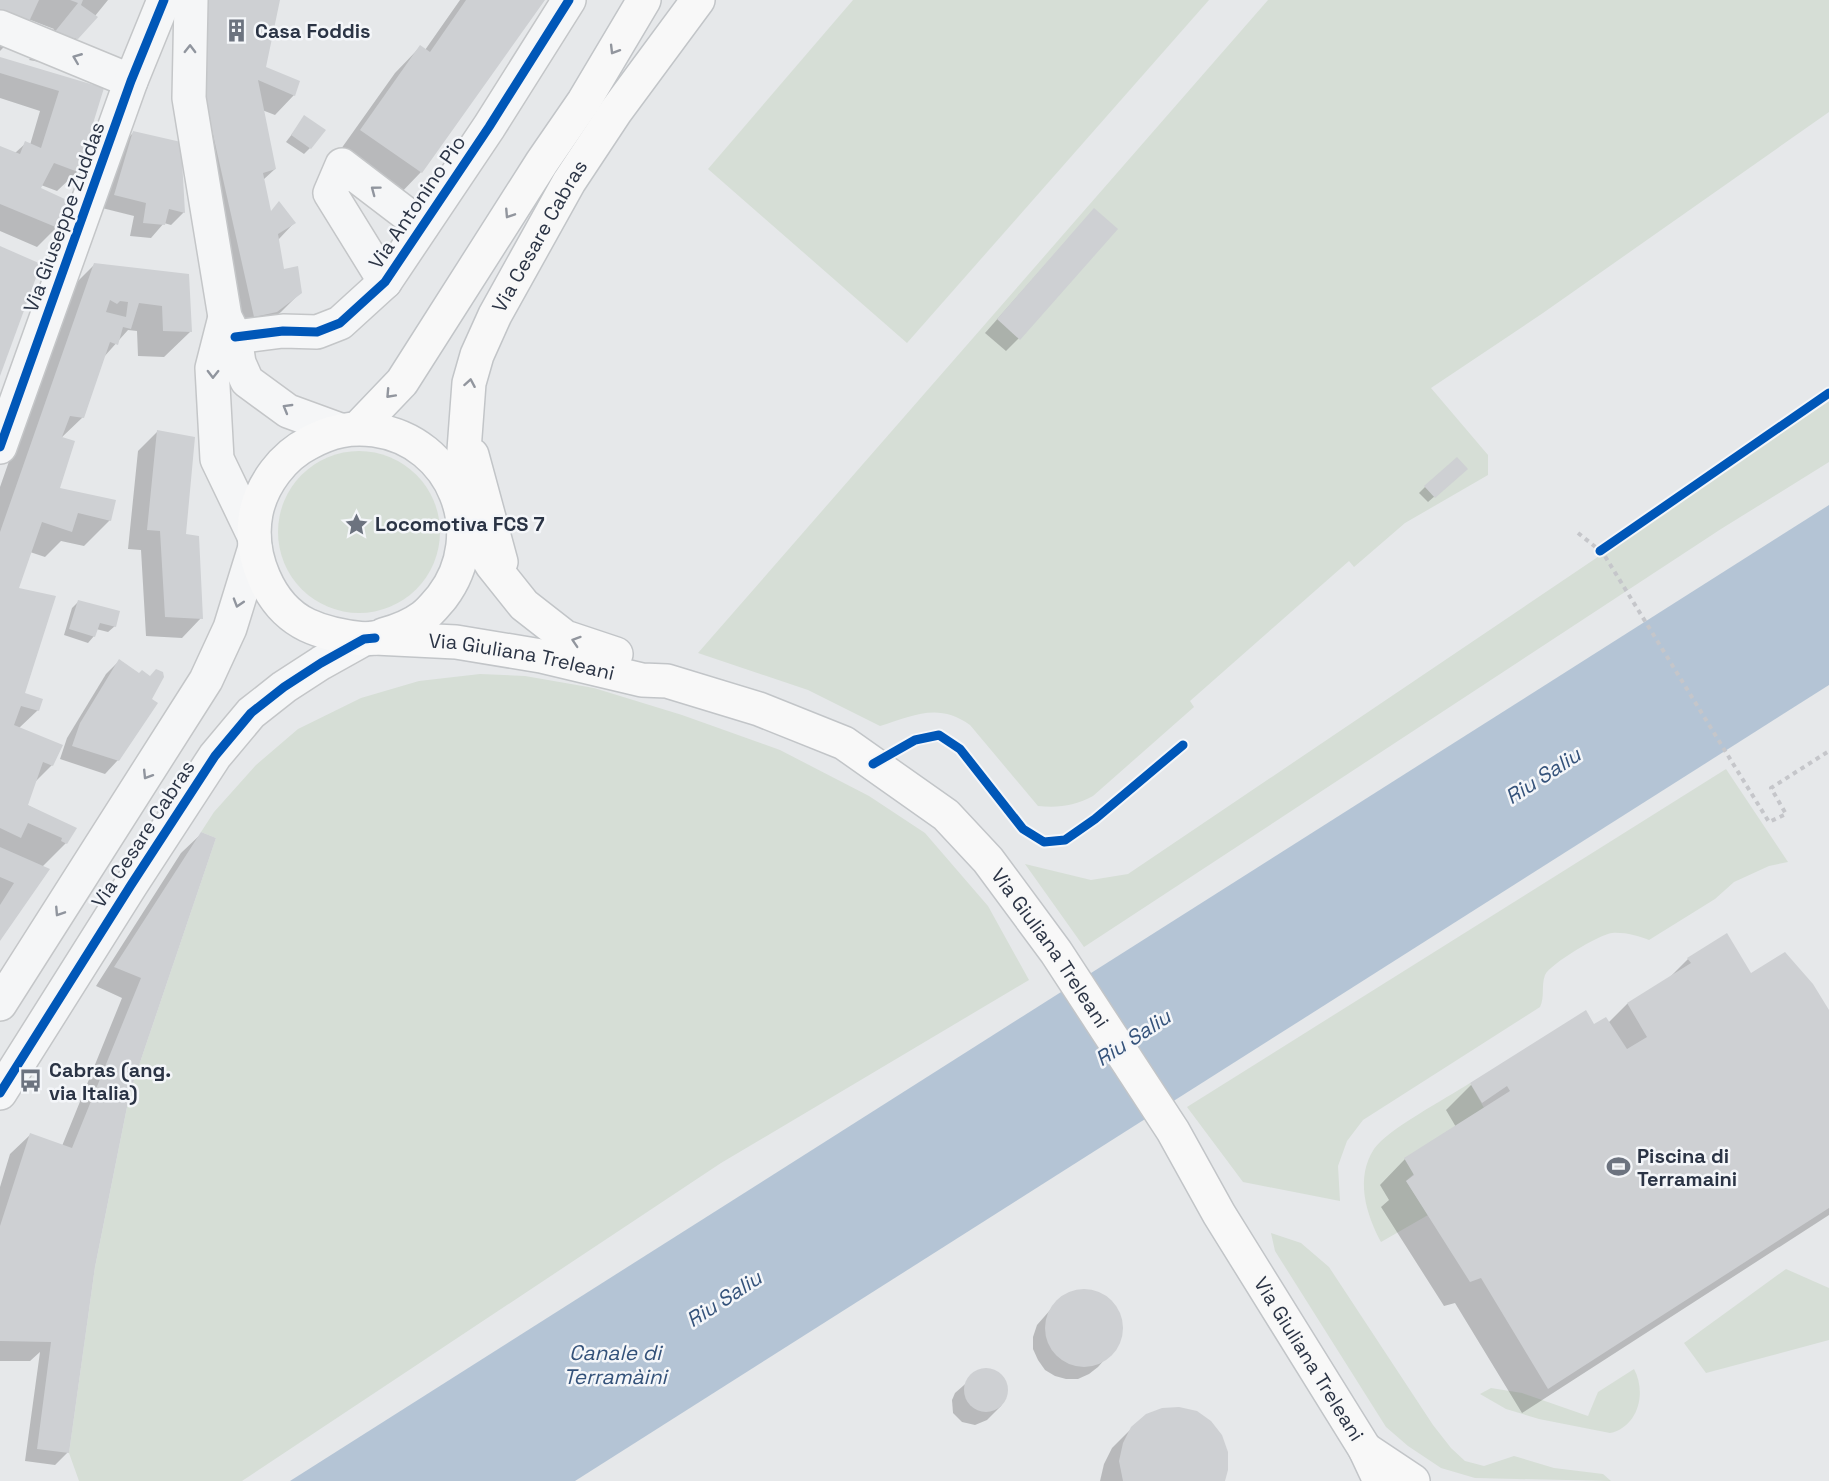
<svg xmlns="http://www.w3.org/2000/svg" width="1829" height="1481" font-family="'Space Grotesk',sans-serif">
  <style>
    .green { fill: #d6ded6 }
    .water { fill: #b4c4d5 }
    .shadow { fill: #0003 }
    .building { fill: #ced0d3; fill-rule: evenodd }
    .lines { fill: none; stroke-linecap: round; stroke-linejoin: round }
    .minor-casing { stroke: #c4c6c8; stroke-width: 36 }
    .major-casing { stroke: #c2c5c8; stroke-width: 36 }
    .path { stroke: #c5c6ca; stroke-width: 4; stroke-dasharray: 4.5 4.5; stroke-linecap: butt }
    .minor { stroke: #f5f6f7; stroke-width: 33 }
    .major { stroke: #f8f8f8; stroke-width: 33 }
    .cycleway-casing { stroke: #f4f6f9; stroke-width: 13 }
    .cycleway { stroke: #0057b8; stroke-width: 9 }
    .oneway { stroke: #90959e }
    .oneway2 { stroke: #92969e }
    .labels { text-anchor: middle; stroke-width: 5; stroke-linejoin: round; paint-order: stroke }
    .poi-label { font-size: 20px; font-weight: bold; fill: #2b3445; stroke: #f4f6f9; text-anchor: start }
    .street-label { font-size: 20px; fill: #2b3445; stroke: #f4f6f9 }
    .water-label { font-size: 21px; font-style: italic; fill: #34527a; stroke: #f4f6f9 }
  </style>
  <rect width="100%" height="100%" fill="#e6e8ea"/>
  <g class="green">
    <polygon points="853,0 1209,0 907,343 708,169"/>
    <path d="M1268 0H1829V112L1543 313 1431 388 1488 455V475L1405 523 1354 567 1349 561 1190 701 1194 707 1093 796C1074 806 1059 808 1038 806L970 725C938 702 913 716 880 726L808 690 698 653Z"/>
    <polygon points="1829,401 1829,462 1721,529 1084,947 1025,864 1091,880 1128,874"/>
    <circle cx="359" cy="532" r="81"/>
    <polygon points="480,674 525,676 594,688 682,715 780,750 869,796 925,833 988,906 1029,980 721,1163 242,1481 79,1481 69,1453 95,1267 130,1092 216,838 201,832 214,812 256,765 298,729 361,698 419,681"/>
    <path d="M1726 769 1788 862 1769 866 1734 882 1715 899 1649 940C1638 936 1625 932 1612 933 1600 934 1550 964 1545 975 1541 986 1545 997 1540 1007L1363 1120 1347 1141 1338 1166 1340 1201 1243 1182 1187 1107Z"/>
    <path d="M1470 1083 1484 1108 1406 1181 1428 1215 1381 1242C1366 1214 1355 1178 1374 1149 1388 1129 1447 1098 1470 1083Z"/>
    <polygon points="1271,1233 1301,1243 1329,1267 1433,1425 1451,1448 1465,1461 1484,1466 1514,1456 1554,1468 1603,1474 1611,1481 1475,1478 1441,1468 1408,1446 1386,1427 1275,1251"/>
    <polygon points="1786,1269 1829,1288 1829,1340 1706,1373 1684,1343"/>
    <path d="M1634 1369C1647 1393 1638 1427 1610 1433L1539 1419 1506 1409 1480 1394 1491 1388 1522 1393 1588 1416 1598 1392Z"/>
  </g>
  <polygon class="water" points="1829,505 1829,685 575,1481 290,1481"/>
  <g class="shadow">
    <polygon points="0,0 108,0 77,38 51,64 29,60 54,29 28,19 25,25 0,51"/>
    <polygon points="279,0 264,68 294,95 275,115 262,110 275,169 263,180 269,213 294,223 278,240 283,270 301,292 281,312 256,331 235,336 178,83"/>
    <polygon points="460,0 543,0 421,172 396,198 336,156 395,73 420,47 425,50"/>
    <polygon points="0,58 102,89 77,172 57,191 41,185 39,189 57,227 37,247 0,231 0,147 15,153 26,143 30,145 40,111 0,98"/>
    <polygon points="305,117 310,148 304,154 286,142"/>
    <polygon points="133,133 184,212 171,225 164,223 151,238 130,236 134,216 102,208 120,146"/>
    <polygon points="1094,210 1019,338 1006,351 985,333"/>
    <polygon points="94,265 187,275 190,332 164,357 138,356 137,331 128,330 103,358 83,417 61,438 58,489 110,520 84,546 61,541 45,557 30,552 17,589 23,694 38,710 19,728 52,765 35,782 27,805 75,829 66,843 42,867 0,938 0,487 69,290"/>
    <polygon points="158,431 184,535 201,618 182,638 146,636 141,550 128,549 138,451"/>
    <polygon points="1459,475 1428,502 1419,493 1425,487"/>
    <polygon points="78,602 115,626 108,632 96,629 94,636 88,643 64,635 72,608"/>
    <polygon points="119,661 139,675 118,760 105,774 60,759 67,738 106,674"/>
    <polygon points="201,834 129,1092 94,1266 68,1452 55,1465 25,1461 40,1352 30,1361 0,1361 0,1187 10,1154 30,1135 62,1146 122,998 96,986 181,853"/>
    <polygon points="1688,959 1751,975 1829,1014 1829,1215 1522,1413 1455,1303 1444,1306 1381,1207 1389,1200 1380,1185 1405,1159 1456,1127 1446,1110 1471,1085 1594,1026 1608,1023 1627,1004 1667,980"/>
    <polygon points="1082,1290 1094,1292 1106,1297 1115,1306 1121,1318 1121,1331 1119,1343 1098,1367 1089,1374 1078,1379 1066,1379 1055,1376 1045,1370 1038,1360 1033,1349 1033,1337 1037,1325 1058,1301 1069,1293"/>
    <polygon points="980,1371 995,1371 1005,1380 1007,1394 1001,1406 987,1420 975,1425 962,1422 953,1413 952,1400 955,1393"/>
    <polygon points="1132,1428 1223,1481 1100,1481 1104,1464 1112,1448"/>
  </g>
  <g class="building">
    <polygon points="0,0 39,0 27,26 0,13"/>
    <polygon points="70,0 83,0 81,5 98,17 78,39 53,34 78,3"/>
    <polygon points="204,0 280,0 266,67 300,81 295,96 258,80 276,169 263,173 271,211 279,201 296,223 278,234 284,269 298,266 302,293 277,312 254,317 197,63"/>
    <polygon points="466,0 545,0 422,173 360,130 420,45 430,52"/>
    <polygon points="0,57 104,88 78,172 54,163 41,188 69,201 58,228 0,204 0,146 20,154 25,141 41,148 59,91 0,73"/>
    <polygon points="304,115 326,130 311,149 291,135"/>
    <polygon points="133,131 181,142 185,213 169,209 165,225 143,223 146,203 114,195"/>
    <polygon points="1094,208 1118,229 1020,340 997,319"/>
    <polygon points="0,246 41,264 0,376"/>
    <path d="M94 263 189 274 192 332 163 331 162 306 139 303 131 329 123 327 118 345 110 342 84 418 70 416 62 437 75 441 60 488 116 500 111 521 78 513 72 532 42 522 19 588 56 596 25 693 43 699 39 711 21 706 14 725 63 745 53 766 43 762 28 805 77 828 67 844 61 841 62 838 28 823 21 838 0 828V532ZM110 300 117 304 120 301 128 302 126 317 106 312Z"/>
    <polygon points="157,430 195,437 186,534 199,536 203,619 165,617 160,531 147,530"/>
    <polygon points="1457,457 1468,469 1435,498 1424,486"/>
    <polygon points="78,600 120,611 116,627 100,623 95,637 69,629"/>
    <polygon points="119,659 139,673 142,670 150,676 156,669 163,672 164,677 152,699 158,703 119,761 72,746 80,723"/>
    <polygon points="201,832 216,838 130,1092 95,1267 69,1453 37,1449 51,1342 0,1341 0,1226 30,1133 72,1148 141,978 114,967"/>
    <polygon points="0,847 50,869 0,941 0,905 14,883 0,877"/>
    <polygon points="1727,933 1751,973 1785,952 1813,984 1829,1010 1829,1208 1548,1389 1481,1278 1470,1282 1406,1181 1414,1175 1404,1158 1510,1091 1507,1086 1482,1103 1470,1083 1586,1010 1594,1024 1606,1017 1627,1049 1647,1037 1627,1003 1691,963 1687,958"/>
    <circle cx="1084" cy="1328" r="39"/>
    <circle cx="986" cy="1390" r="22"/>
    <polygon points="1179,1407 1197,1411 1211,1421 1222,1435 1228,1452 1228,1470 1225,1481 1123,1481 1119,1461 1123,1443 1131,1427 1146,1414 1162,1408"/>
  </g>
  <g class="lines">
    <defs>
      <g id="minor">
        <polyline points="191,0 189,98 225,317 235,337 239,363 247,381 288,411 340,430"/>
        <polyline points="0,27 131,81"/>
        <polyline points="385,282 330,193 342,165 422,226"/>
        <polyline points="225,317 212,368 217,459 254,536"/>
        <polyline points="235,337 283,331 317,332 340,323 385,282 489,127 569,0"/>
        <polyline points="0,447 131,81 164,0"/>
        <polyline points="0,1004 206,680 230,628 255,547"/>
        <polyline points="0,1093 131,885 215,756 251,713 284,687 321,663 364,639 375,638"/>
      </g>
      <g id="major">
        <polyline points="358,428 402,382 542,162 584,101 644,0"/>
        <polyline points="472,455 501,562"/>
        <path id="s1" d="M460 504 469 383 477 355 495 315 569 182 616 111 698 0"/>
        <polyline points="464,521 492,565 524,605 565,637 616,654"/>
        <path id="s2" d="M375 638 456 642 541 656 642 680 667 681 759 709 844 743 946 815 988 860 1056 952 1173 1131 1219 1214 1365 1449 1380 1481"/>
        <path d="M364 639C344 637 326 634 307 625 268 606 248 554 256 513 262 484 283 456 309 443 331 431 350 427 374 430 454 441 490 534 442 597 436 604 431 611 423 617 411 626 398 631 383 635"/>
        <polyline points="1365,1449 1413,1481"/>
      </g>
    </defs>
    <use href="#minor" class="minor-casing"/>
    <use href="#major" class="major-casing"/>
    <polyline class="path" points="1578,533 1603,553 1769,822 1786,814 1771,788 1829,751"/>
    <use href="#minor" class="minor"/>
    <use href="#major" class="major"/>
    <defs>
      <g id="cycleway">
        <polyline points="235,337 283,331 317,332 340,323 385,282 489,127 569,0"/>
        <polyline points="0,447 131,81 164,0"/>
        <polyline points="1600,551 1829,393"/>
        <polyline points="873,764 915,740 939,735 960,749 1023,829 1044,842 1065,840 1095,819 1183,745"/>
        <polyline points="0,1093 131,885 215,756 251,713 284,687 321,663 364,639 375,638"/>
      </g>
    </defs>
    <use href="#cycleway" class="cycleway-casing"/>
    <use href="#cycleway" class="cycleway"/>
  </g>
  <defs><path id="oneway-chevron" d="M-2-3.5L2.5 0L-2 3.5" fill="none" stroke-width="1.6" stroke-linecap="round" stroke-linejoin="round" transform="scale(1.5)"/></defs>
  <g class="oneway">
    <use href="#oneway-chevron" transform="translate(190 49) rotate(-89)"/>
    <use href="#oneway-chevron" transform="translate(77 58) rotate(-158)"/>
    <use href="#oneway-chevron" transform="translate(375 190) rotate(-143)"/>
    <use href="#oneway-chevron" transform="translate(213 374) rotate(91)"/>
    <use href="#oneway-chevron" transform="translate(287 408) rotate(-150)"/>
    <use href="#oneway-chevron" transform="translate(238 603) rotate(107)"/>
    <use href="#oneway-chevron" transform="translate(147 775) rotate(122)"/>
    <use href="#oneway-chevron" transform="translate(59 912) rotate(123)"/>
  </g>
  <g class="oneway2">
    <use href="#oneway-chevron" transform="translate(614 50) rotate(121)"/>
    <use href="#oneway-chevron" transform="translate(509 214) rotate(123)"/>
    <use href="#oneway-chevron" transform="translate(470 383) rotate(-80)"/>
    <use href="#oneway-chevron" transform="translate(390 394) rotate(133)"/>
    <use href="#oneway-chevron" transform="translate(576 641) rotate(-162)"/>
  </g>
  <defs>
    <symbol id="building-bare" viewBox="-9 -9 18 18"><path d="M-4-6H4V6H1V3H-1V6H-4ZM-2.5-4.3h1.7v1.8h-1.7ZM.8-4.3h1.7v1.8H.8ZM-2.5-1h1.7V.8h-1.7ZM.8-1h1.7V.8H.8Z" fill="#6c737f" stroke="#f4f6f9" stroke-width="2.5" paint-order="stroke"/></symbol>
    <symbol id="sight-bare" viewBox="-9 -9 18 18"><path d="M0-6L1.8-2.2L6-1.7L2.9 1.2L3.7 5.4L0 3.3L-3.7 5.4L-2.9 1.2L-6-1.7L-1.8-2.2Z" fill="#6c737f" stroke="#f4f6f9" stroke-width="2.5" paint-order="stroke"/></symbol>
    <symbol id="bus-bare" viewBox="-9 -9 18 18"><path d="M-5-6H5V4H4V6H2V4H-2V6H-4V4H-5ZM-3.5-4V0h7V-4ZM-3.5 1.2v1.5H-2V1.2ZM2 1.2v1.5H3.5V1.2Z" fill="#6c737f" stroke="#f4f6f9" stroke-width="2.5" paint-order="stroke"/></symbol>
    <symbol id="stadium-bare" viewBox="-9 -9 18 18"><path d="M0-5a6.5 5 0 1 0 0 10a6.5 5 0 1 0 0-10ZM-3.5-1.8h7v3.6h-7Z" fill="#6c737f" stroke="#f4f6f9" stroke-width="2.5" paint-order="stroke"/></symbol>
  </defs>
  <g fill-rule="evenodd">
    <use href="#building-bare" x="220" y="14" width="33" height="33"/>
    <use href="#sight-bare" x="340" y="508" width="33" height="33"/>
    <use href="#bus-bare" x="14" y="1064" width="33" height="33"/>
    <use href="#stadium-bare" x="1602" y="1150" width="33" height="33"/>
  </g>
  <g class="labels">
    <g class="poi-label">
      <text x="255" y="38">Casa Foddis</text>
      <text x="375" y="531">Locomotiva FCS 7</text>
      <text x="49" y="1077">Cabras (ang.<tspan x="49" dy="23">via Italia)</tspan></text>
      <text x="1637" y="1163">Piscina di<tspan x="1637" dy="23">Terramaini</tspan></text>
    </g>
    <g class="street-label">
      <text transform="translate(417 202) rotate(-56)" y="7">Via Antonino Pio</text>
      <text transform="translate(64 217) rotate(-70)" y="7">Via Giuseppe Zuddas</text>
      <text dy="7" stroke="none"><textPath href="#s1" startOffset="285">Via Cesare Cabras</textPath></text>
      <text dy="7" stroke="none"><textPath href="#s2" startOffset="148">Via Giuliana Treleani</textPath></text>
      <text transform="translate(143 834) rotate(-57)" y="7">Via Cesare Cabras</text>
      <text dy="7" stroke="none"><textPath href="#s2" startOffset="778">Via Giuliana Treleani</textPath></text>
      <text dy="7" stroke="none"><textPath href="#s2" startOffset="1264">Via Giuliana Treleani</textPath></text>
    </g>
    <g class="water-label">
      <text transform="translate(1543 776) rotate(-33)" y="7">Riu Saliu</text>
      <text transform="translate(1133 1038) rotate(-33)" y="7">Riu Saliu</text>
      <text transform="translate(724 1299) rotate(-33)" y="7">Riu Saliu</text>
      <text x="615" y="1360">Canale di<tspan x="615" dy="24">Terramàini</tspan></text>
    </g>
  </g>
</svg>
